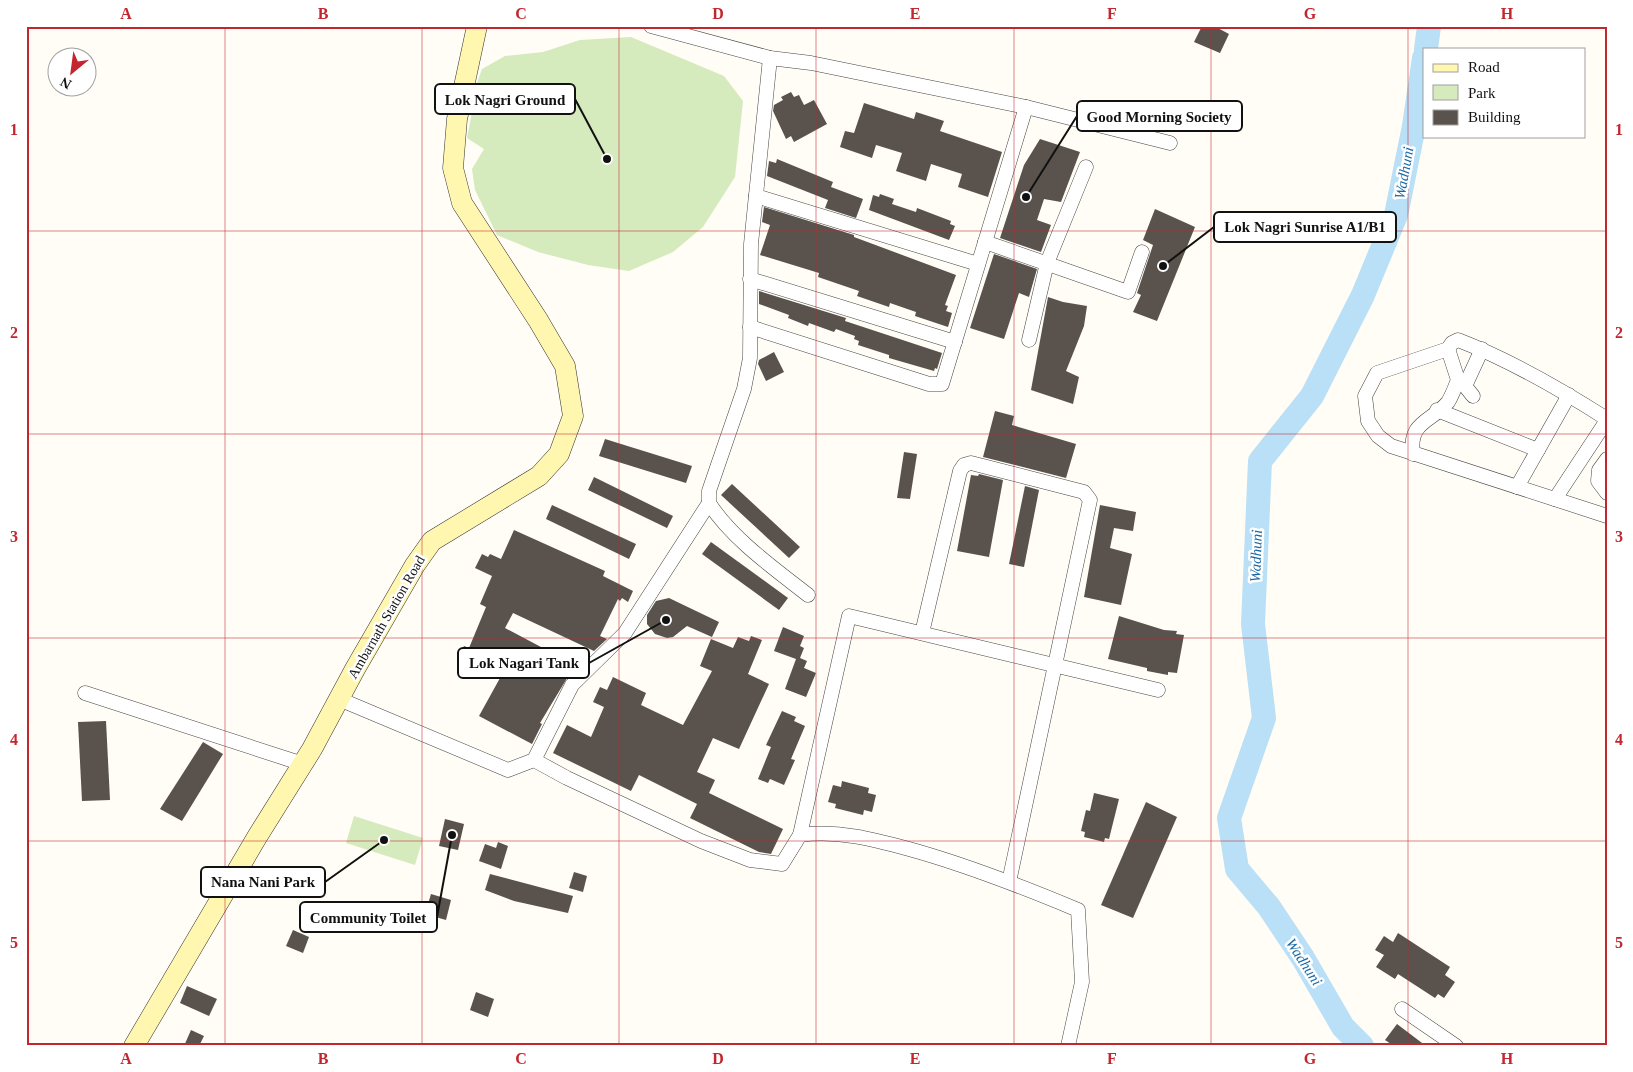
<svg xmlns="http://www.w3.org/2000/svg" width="1633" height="1072" font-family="Georgia,serif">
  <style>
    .green { fill: #d5ebbd }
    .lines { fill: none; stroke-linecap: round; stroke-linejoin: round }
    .river { stroke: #b9e0f7; stroke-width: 24 }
    .building { fill: #5a524d }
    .minor-casing { stroke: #444; stroke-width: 15 }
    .secondary-casing { stroke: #333; stroke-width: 21 }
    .minor { stroke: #fff; stroke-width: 14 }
    .secondary { stroke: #fff6b0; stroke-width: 20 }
    .grid { fill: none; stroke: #c4262e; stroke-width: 1; stroke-opacity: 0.55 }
    .labels { text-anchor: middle; stroke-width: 5; stroke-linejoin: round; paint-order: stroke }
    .street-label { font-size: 14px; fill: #111; stroke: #fff }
    .water-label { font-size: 15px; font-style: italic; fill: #1768a6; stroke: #fff }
    .leader { fill: none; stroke: #111; stroke-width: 2 }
    .callout-dot { fill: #111; stroke: #fff; stroke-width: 2 }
    .callout { fill: #fff; stroke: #111; stroke-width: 2 }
    .callout-label { font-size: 15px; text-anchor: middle; font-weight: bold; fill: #111 }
    .neatline { fill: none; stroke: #c4262e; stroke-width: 2 }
    .grid-label { font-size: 16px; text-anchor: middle; font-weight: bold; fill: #c4262e }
  </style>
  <rect width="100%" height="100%" fill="#fffdf5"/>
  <g class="green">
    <polygon points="631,37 724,76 743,101 735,177 703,227 673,252 629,271 588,265 538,252 497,235 475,190 472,169 484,149 467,138 473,107 491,97 476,86 482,69 505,56 543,52 580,40"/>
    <polygon points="354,816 423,838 415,865 346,843"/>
  </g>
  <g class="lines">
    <g class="river">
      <polyline points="1426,49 1429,26"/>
      <polyline points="1362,1046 1343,1027 1303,958 1269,907 1237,869 1229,818 1264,718 1253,624 1260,461 1312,396 1363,295 1396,215 1414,126 1424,58"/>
    </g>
  </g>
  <g class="building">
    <polygon points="1202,26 1214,26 1229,34 1220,53 1194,42"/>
    <polygon points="791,92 794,97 799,95 804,105 814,100 827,124 794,142 791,136 786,139 773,111 774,105 783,100 781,97"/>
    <polygon points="864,103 914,119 916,112 944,121 940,131 1002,152 988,197 958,187 962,174 931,164 926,181 896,171 902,153 876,145 872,158 840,147 845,131 854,133"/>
    <polygon points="1040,139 1080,152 1061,202 1044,199 1037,220 1051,225 1041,252 1000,238 1024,165"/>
    <polygon points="777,159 833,182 831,187 863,199 856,218 825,208 828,200 767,176 769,161 776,163"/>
    <polygon points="880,194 894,199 892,204 916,212 917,208 951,221 950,224 955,226 949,240 869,210 873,195 879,197"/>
    <polygon points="764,207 854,235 854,237 956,275 945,305 948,306 946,311 952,313 948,327 915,316 916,312 890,303 889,307 857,296 859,291 818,277 819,273 760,255 770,225 762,222"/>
    <polygon points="1155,209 1195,227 1157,321 1133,312 1141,295 1137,293 1153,245 1143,240"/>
    <polygon points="994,254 1037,269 1029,297 1019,293 1004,339 970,328"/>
    <polygon points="759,291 846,318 845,321 942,353 937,369 935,368 934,371 889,358 889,355 858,345 859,341 854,339 855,336 836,329 834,332 809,323 808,326 788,318 789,315 759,304"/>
    <polygon points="1048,297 1063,302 1087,306 1084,326 1066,371 1079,377 1073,404 1031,390"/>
    <polygon points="774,352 784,372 766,381 758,364 759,360"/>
    <polygon points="995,411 1014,416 1012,425 1076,444 1066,478 983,457"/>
    <polygon points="605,439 692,466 686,483 599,456"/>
    <polygon points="904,452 917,454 910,499 897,498"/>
    <polygon points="979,474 1003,480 989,557 957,551 971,475 978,476"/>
    <polygon points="594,477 673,516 667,528 588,490"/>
    <polygon points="732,484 800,547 789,558 721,495"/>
    <polygon points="1025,486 1039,490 1024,567 1009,564"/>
    <polygon points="552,505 636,544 629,559 546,519"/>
    <polygon points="1100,505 1136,512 1133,531 1114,528 1110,548 1132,554 1121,605 1084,597"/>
    <polygon points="514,530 605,571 603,576 633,591 628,602 622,598 620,601 618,599 600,636 607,639 594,651 513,613 505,628 575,665 540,723 542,724 532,744 479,716 500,678 466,663 467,660 459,657 464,646 469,648 486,607 480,604 492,576 475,568 482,554 488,557 490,554 501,559"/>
    <polygon points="711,542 788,598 779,610 702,554"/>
    <polygon points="669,598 719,622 712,637 687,626 673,637 667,638 655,634 647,624 647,615 656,601"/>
    <polygon points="1119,616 1164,630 1177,631 1176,634 1184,635 1177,673 1168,672 1168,675 1147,671 1147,668 1108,659"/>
    <polygon points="783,627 804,636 800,646 804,648 800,658 807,661 804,668 816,673 806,697 785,689 796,659 774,651"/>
    <polygon points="751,636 762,640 748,674 769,684 739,749 713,738 697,772 715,780 709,793 783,829 771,854 759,852 690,818 697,804 639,775 631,791 553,753 567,725 591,737 604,707 593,702 600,687 607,690 613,677 646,693 641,705 683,725 712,671 700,666 711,639 733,648 738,637 749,641"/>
    <polygon points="782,711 796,717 794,721 805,726 791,759 795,760 784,785 770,779 768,783 758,779 771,747 766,745"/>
    <polygon points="106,721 110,800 82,801 78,722"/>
    <polygon points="203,742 223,754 182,821 160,809"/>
    <polygon points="842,781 869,788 868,793 876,795 872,812 864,810 863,815 835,808 836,804 828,802 833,785 841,787"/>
    <polygon points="1094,793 1119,799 1109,839 1105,838 1104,842 1084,837 1085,832 1081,831 1086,810 1090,811"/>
    <polygon points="1146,802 1177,817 1133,918 1101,905"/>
    <polygon points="445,819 464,824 458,850 439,846"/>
    <polygon points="498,842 508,846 501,869 479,861 485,844 496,848"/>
    <polygon points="574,872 587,876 583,892 569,888"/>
    <polygon points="490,874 573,896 568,913 514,901 485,890"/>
    <polygon points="431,894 451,900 446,920 425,914"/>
    <polygon points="293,930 309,937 303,953 286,946"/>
    <polygon points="1398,933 1450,967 1445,975 1455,982 1444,998 1438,994 1435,998 1398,974 1395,979 1376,967 1384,955 1375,950 1384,936 1393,942"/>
    <polygon points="187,986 217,999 209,1016 180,1003"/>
    <polygon points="476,992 494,999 488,1017 470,1010"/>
    <polygon points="1397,1024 1426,1046 1394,1046 1385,1040"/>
    <polygon points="191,1030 204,1036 199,1046 184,1046"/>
  </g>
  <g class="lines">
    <defs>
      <g id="minor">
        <polyline points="651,26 770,58 811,63 1026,107 1170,143"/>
        <path d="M770 58 751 244 750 358 744 389 709 491V503C732 539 775 569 808 595"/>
        <polyline points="756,196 978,264"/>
        <polyline points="985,242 1128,292 1142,252"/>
        <polyline points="750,279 955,342"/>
        <polyline points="750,327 929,384 942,384 1026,107"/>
        <polyline points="1029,340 1047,263 1086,167"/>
        <polyline points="1473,396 1465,386 1482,349"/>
        <polyline points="1437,410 1538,450"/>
        <path d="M1607 419C1560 389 1510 360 1458 340L1452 343 1448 349 1377 373 1365 396 1368 421 1378 436 1391 446 1607 516"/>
        <path d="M1413 454C1408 421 1432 422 1448 402 1452 396 1455 387 1458 380L1448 349"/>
        <polyline points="1607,459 1599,470 1598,481 1607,493"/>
        <polyline points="1517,487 1569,395"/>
        <polyline points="1555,499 1607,420"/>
        <polyline points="922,633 960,471 964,465 971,463 1084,492 1090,500 1009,882"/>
        <polyline points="85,693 303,764"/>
        <path d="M339 699 508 770 534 760 567 778 701 841 750 860 782 864 800 835C838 830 872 839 909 849 967 865 1023 887 1078 910L1082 982 1068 1046"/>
        <polyline points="534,760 572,685 625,633 709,503"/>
        <polyline points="800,835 849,616 1158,690"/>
        <polyline points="1402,1009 1456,1046"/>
      </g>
      <polyline id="secondary" points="134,1046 257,837 312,749 355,669 415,565 432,541 539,476 559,454 573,416 565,366 538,320 462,203 453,168 457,119 477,26"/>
    </defs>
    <use href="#minor" class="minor-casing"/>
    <use href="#secondary" class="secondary-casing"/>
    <use href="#minor" class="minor"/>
    <use href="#secondary" class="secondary"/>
  </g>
  <path class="grid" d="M225 26V1046M422 26V1046M619 26V1046M816 26V1046M1014 26V1046M1211 26V1046M1408 26V1046M26 231H1607M26 434H1607M26 638H1607M26 841H1607"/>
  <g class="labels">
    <g class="street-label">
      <text transform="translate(386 617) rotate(-60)" y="5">Ambarnath Station Road</text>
    </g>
    <g class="water-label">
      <text transform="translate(1404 173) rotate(-80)" y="5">Wadhuni</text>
      <text transform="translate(1256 556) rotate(-88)" y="5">Wadhuni</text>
      <text transform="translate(1304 962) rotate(57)" y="5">Wadhuni</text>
    </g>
  </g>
  <path class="leader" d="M607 159L575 99M1026 197L1077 116M1163 266L1214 227M666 620L589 663M384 840L325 882M452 835L437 917"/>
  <g class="callout-dot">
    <circle cx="607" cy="159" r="5"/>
    <circle cx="1026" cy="197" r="5"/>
    <circle cx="1163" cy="266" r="5"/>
    <circle cx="666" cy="620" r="5"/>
    <circle cx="384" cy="840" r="5"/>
    <circle cx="452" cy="835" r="5"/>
  </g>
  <g class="callout">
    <rect x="435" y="84" width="140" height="30" rx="5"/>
    <rect x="1077" y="101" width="165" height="30" rx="5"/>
    <rect x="1214" y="212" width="182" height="30" rx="5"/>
    <rect x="458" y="648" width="131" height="30" rx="5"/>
    <rect x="201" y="867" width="124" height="30" rx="5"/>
    <rect x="300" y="902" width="137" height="30" rx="5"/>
  </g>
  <g class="callout-label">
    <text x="505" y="105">Lok Nagri Ground</text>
    <text x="1159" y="122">Good Morning Society</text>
    <text x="1305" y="232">Lok Nagri Sunrise A1/B1</text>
    <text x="524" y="668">Lok Nagari Tank</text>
    <text x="263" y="887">Nana Nani Park</text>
    <text x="368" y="923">Community Toilet</text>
  </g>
  <rect width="1633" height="1072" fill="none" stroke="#ffffff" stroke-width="55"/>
  <rect x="1423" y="48" width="162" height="90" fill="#ffffff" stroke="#a0a0a0"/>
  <rect x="1433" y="64" width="25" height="8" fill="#fff6b0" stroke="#a0a0a0"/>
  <text x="1468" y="72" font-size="15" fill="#111111">Road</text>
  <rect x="1433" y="85" width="25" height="15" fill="#d5ebbd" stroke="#a0a0a0"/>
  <text x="1468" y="98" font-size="15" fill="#111111">Park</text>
  <rect x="1433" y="110" width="25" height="15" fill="#5a524d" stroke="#a0a0a0"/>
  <text x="1468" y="122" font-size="15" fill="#111111">Building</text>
  <g transform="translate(72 72) rotate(209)"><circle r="24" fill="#ffffff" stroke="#a0a0a0"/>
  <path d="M0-4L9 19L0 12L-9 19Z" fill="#c4262e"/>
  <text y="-8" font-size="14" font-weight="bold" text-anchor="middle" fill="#111111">N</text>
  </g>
  <rect x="28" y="28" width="1578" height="1016" class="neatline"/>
  <g class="grid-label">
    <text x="126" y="19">A</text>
    <text x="323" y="19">B</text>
    <text x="521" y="19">C</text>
    <text x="718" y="19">D</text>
    <text x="915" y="19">E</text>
    <text x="1112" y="19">F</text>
    <text x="1310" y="19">G</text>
    <text x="1507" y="19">H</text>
    <text x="14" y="135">1</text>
    <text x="1619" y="135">1</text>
    <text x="14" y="338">2</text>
    <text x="1619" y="338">2</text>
    <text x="14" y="542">3</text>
    <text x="1619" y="542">3</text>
    <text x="14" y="745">4</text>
    <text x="1619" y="745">4</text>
    <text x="14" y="948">5</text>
    <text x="1619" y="948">5</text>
    <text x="126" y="1064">A</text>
    <text x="323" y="1064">B</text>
    <text x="521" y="1064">C</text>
    <text x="718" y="1064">D</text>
    <text x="915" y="1064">E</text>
    <text x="1112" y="1064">F</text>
    <text x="1310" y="1064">G</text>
    <text x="1507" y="1064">H</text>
  </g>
</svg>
